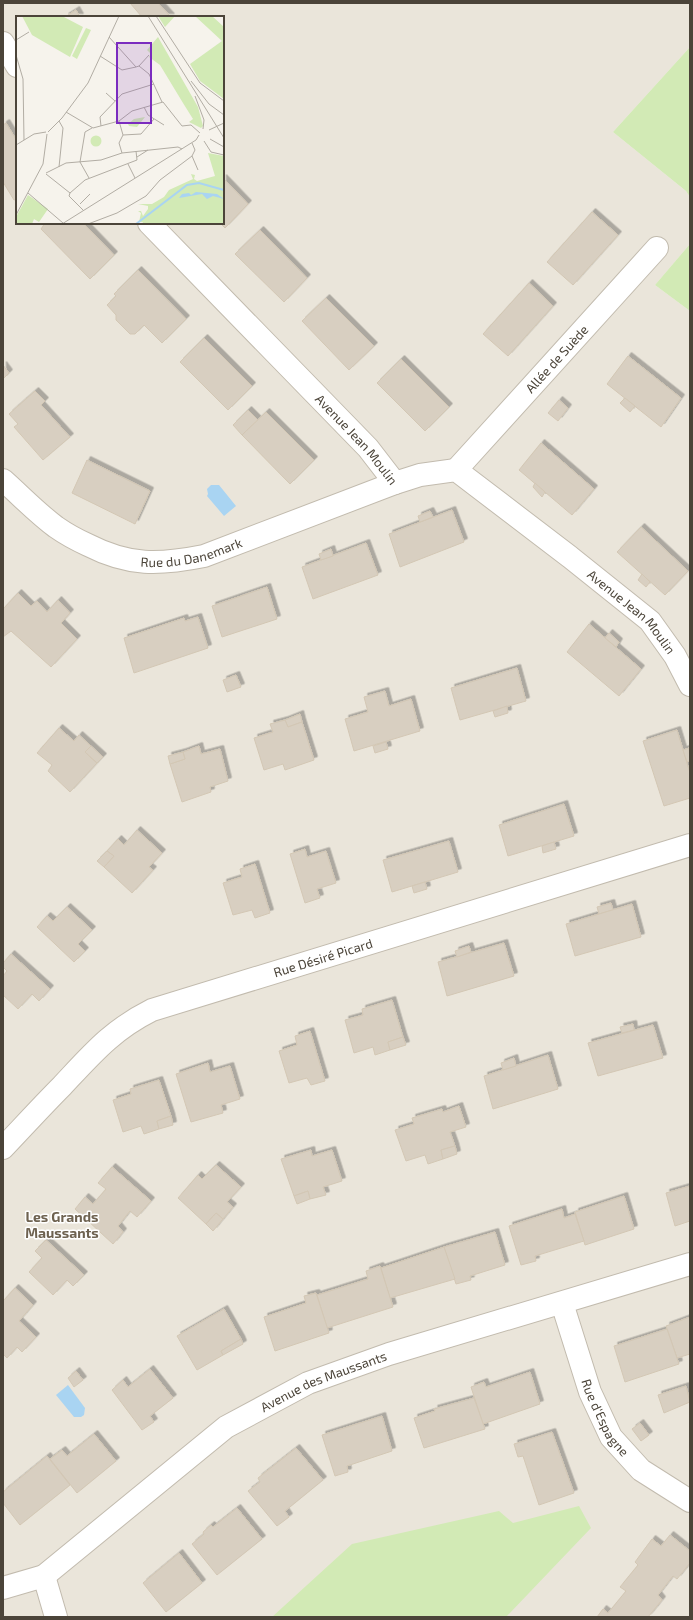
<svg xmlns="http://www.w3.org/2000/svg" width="693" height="1620" font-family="'Exo 2',sans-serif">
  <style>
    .residential { fill: #eae5da; fill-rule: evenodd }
    .green { fill: #d2eab5 }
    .water { fill: #a9d4f2 }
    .building { fill: #d8cfc1; stroke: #d3c7b4; filter: url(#shadow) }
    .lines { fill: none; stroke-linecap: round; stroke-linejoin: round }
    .minor-casing { stroke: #c2bbae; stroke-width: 24 }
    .minor { stroke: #fff; stroke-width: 22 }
    .labels { text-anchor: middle; stroke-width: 3; stroke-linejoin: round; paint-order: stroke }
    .street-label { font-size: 13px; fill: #4b4439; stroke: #fff }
    .neighbourhood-label { font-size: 14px; font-weight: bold; fill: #6e6250; stroke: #fff }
    .inset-river { fill: none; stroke: #a9d4f2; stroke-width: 2 }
    .inset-road { fill: none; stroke: #b2ada4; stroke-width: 1 }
    .view { fill: #7b2cbf; fill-opacity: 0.15; stroke: #7b2cbf; stroke-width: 2 }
    .inset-edge { fill: none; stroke: #4b4439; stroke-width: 2 }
  </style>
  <defs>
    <filter id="shadow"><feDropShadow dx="3.5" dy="-3.5" stdDeviation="0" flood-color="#0004"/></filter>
  </defs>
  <rect width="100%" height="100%" fill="#f6f3ec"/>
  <path class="residential" d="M3 3H690V47L613 132 686 191 690 197V244L655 285 690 311V1617H3ZM17 17H223V223H17Z"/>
  <g class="green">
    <polygon points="690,47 690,197 686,191 613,132"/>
    <polygon points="690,244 690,311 655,285"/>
    <polygon points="579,1506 591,1528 506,1617 272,1617 352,1544 499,1511 513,1523"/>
  </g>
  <g class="water">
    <polygon points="211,485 219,485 236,506 224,516 207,496 208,494 207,489"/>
    <polygon points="68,1385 85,1408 84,1415 81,1417 74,1417 56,1395"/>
  </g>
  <g class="building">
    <polygon points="130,3 158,3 171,17 142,17"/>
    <polygon points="76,10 80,17 65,17"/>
    <polygon points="6,123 17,141 17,199 14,200 3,182 3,125"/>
    <polygon points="223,178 248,204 225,228 220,223 223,223"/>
    <polygon points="592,212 618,235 573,285 547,262"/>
    <polygon points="45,223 83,223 114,255 90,279 41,229"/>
    <polygon points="260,230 307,278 284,302 235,254"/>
    <polygon points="138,270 186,319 162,343 144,325 135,334 130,334 116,320 116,315 107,305 116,296 114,294"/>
    <polygon points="529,283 553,306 508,356 483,334"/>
    <polygon points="326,298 374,346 349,370 302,321"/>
    <polygon points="204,338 252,386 228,410 180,362"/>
    <polygon points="628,356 681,398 661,427 607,384"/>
    <polygon points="401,359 449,407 425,431 377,383"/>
    <polygon points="3,365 9,373 3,379"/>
    <polygon points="35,391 45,401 41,405 70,437 43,460 14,427 18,424 9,414"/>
    <polygon points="625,398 635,406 630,412 620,403"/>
    <polygon points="559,400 568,408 558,421 548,413"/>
    <polygon points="248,410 258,420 242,435 233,425"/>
    <polygon points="266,412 314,460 290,484 242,435"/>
    <polygon points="541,443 594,489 572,515 519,470"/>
    <polygon points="87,460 150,491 135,524 72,493"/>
    <polygon points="535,483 545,492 542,497 533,487"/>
    <polygon points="452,510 464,542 400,567 389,534"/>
    <polygon points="430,511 433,517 420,522 418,516"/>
    <polygon points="641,527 688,571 665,595 617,552"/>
    <polygon points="366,543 378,575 313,599 302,567"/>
    <polygon points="331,549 333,556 321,560 319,554"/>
    <polygon points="642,574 650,582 646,587 638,580"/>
    <polygon points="267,587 277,619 222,637 212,606"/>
    <polygon points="18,593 31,606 37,601 47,612 58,600 70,613 61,623 77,639 51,667 11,631 3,637 3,609"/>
    <polygon points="198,617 208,648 134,673 124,638 184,618 185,621"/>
    <polygon points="589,624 641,669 619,696 567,652"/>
    <polygon points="609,633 619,642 616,647 605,638"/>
    <polygon points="517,668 526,701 460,720 451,688"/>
    <polygon points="236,675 241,687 227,692 223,680"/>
    <polygon points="385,691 389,706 411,699 420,731 354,751 345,719 368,712 364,697"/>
    <polygon points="507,706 508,713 495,717 493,711"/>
    <polygon points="300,714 302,722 288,727 285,720"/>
    <polygon points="285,720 288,727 302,722 314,760 285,770 283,764 264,770 254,738 273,732 270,724"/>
    <polygon points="59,728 74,741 79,735 91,746 85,752 97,763 70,792 48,771 52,765 37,753"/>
    <polygon points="677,730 690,773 690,798 664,806 643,741"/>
    <polygon points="386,742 388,749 375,753 373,746"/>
    <polygon points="91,746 103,757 97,763 85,752"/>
    <polygon points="199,746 201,754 220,749 228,781 210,787 211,792 182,802 170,764 185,759 183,752"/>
    <polygon points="689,748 690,761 687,762 683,750"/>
    <polygon points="183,752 185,759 170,764 168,756"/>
    <polygon points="564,804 574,836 508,856 499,825"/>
    <polygon points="137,830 162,853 149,867 153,870 132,893 104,867 114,856 107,851 118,839 124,845"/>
    <polygon points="449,841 458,872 392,892 383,860"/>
    <polygon points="554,842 556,849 543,853 542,846"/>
    <polygon points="305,849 307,857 326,851 336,883 317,889 320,898 305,903 290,854"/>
    <polygon points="107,851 114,856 104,867 97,861"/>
    <polygon points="255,864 270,913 255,918 252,910 233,915 223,883 242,877 240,869"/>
    <polygon points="425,882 427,889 414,893 412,886"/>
    <polygon points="611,903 613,910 599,914 597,907"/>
    <polygon points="632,904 641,937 575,956 566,924"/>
    <polygon points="67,907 92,930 78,944 85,951 74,962 37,927 47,916 53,921"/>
    <polygon points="504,943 514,976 447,996 438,962"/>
    <polygon points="469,946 471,952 457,957 455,951"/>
    <polygon points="11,954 50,989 39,1001 32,994 18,1009 3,995 3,976 7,971 3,967 3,963"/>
    <polygon points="392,1000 403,1037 388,1042 390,1050 375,1055 373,1047 354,1053 345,1020 363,1015 362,1009"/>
    <polygon points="633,1024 634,1030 622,1033 620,1027"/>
    <polygon points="653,1025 663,1058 598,1076 588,1043"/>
    <polygon points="310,1031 325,1081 311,1085 307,1078 289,1083 279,1051 297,1045 295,1036"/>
    <polygon points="403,1037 406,1045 390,1050 388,1042"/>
    <polygon points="548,1055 558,1089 493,1109 484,1076"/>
    <polygon points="514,1058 516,1066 503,1070 501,1063"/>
    <polygon points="208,1063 210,1072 230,1066 240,1099 221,1105 223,1113 191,1122 176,1074"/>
    <polygon points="159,1080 171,1116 157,1121 159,1129 144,1134 141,1126 123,1132 113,1100 131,1094 130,1089"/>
    <polygon points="459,1106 466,1127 450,1132 455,1146 441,1150 443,1159 428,1164 425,1155 406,1161 395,1130 414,1124 412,1118 442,1109 443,1112"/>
    <polygon points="171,1116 173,1125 159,1129 157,1121"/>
    <polygon points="455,1146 457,1154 443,1159 441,1150"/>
    <polygon points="311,1150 312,1156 332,1150 342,1181 323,1187 326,1195 310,1199 308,1191 294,1196 281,1159"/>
    <polygon points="216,1165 241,1187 227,1202 233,1207 223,1219 216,1213 206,1224 178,1198 198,1175 202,1179"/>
    <polygon points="112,1167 151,1201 137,1217 130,1211 118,1226 123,1232 113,1244 75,1209 85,1197 93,1204 106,1189 98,1183"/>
    <polygon points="690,1186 690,1221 675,1226 666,1193"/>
    <polygon points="308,1191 310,1199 297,1204 294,1196"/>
    <polygon points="624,1196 634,1229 585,1245 575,1212"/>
    <polygon points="562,1209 564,1218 575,1214 584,1241 535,1256 536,1261 521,1265 509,1226"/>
    <polygon points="216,1213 223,1219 213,1231 206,1224"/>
    <polygon points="495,1232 505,1265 470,1276 471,1280 456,1284 444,1247"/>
    <polygon points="46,1240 84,1275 73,1286 67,1280 53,1295 29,1272 42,1258 35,1251"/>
    <polygon points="444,1247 455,1279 390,1298 381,1268"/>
    <polygon points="380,1266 393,1307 327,1328 317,1295 368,1279 366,1271"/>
    <polygon points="15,1288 33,1305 19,1321 36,1337 22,1352 17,1347 7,1358 3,1354 3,1301"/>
    <polygon points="316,1293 329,1333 275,1351 264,1317 306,1303 304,1296"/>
    <polygon points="224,1309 241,1339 221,1351 223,1355 197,1370 177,1336"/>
    <polygon points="690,1317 690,1354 677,1358 666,1326"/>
    <polygon points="667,1329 679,1364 625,1382 614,1346"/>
    <polygon points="241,1339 243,1344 223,1355 221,1351"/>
    <polygon points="150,1369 173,1398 150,1416 154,1422 142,1430 112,1390 123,1380 128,1387"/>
    <polygon points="76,1371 83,1380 74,1387 68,1378"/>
    <polygon points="530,1372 540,1404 483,1424 471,1387 484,1382 486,1387"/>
    <polygon points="686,1386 690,1402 664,1413 658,1395"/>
    <polygon points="474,1398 485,1429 424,1448 414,1418 435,1411 434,1409"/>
    <polygon points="382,1416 392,1451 347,1466 348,1472 335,1476 322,1435"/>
    <polygon points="640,1423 649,1435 641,1441 632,1429"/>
    <polygon points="552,1432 574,1493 539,1505 523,1456 518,1457 514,1444"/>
    <polygon points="94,1434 116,1461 77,1493 50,1459 62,1450 67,1456"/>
    <polygon points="296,1448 323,1480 285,1511 289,1517 277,1526 248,1491 260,1482 258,1478"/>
    <polygon points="47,1456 70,1485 20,1525 3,1503 3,1492"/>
    <polygon points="237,1508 262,1539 217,1575 192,1544 204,1534 203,1532 211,1525 213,1527"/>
    <polygon points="670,1535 690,1551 690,1563 677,1579 673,1576 658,1595 662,1600 648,1617 597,1617 603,1609 608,1613 626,1591 620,1587 638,1565 635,1562 652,1539 661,1546"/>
    <polygon points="179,1553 202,1583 166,1612 143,1583"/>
  </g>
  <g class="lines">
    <defs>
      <g id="minor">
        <polyline points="3,43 17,66"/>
        <path id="s1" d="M149 223 368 448 395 483 420 475 456 470 570 557 650 621 675 656 690 685"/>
        <path id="s2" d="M456 470 657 248"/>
        <path id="s3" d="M3 480C20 495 37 513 56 527 66 534 77 540 88 545 129 566 159 565 204 556L395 483"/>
        <path id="s4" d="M3 1148C23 1127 42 1106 62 1086 92 1054 112 1030 152 1010L690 845"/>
        <path id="s5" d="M562 1303 590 1392 611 1437 641 1470 690 1501"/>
        <polyline points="44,1576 56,1617"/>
        <path id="s6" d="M3 1588 44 1576 226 1427 308 1383 389 1354 690 1264"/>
      </g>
    </defs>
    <use href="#minor" class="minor-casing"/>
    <use href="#minor" class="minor"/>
  </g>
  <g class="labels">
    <g class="street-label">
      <text dy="5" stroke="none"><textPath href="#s2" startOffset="150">Allée de Suède</textPath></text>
      <text dy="5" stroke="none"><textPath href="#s1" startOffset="300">Avenue Jean Moulin</textPath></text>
      <text dy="5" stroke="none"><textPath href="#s3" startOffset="215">Rue du Danemark</textPath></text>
      <text dy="5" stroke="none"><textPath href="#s1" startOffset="647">Avenue Jean Moulin</textPath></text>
      <text dy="5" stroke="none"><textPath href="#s4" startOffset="383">Rue Désiré Picard</textPath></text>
      <text dy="5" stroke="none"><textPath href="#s6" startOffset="386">Avenue des Maussants</textPath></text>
      <text dy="5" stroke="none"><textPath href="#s5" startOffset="123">Rue d'Espagne</textPath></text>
    </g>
    <g class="neighbourhood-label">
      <text x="62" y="1222">Les Grands<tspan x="62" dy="16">Maussants</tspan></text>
    </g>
  </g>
  <g transform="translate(16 16)">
    <rect width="208" height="208" fill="#f6f3ec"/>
    <path d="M6 0H46L67 11 54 41 16 19ZM142 0H159L149 11ZM179 0H196L208 11V83L184 65 174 48 206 25ZM70 12 75 14 61 43 56 40ZM142 21 182 91 187 110 185 112 173 106 177 103 167 87 144 49 133 41 135 38 131 34ZM129 101 121 111 113 110 112 108 118 103ZM74.5 125a5.5 5.5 0 1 1 11 0a5.5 5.5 0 1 1-11 0ZM192 137 208 140V208H126L127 206H123L125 197 122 195H125L127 200 132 193V190L122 188H136L148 181 153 174 177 163 175 158 179 159 178 163 181 165 199 160ZM12 179 32 193 23 206 18 203 16 208H0V201Z" fill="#d2eab5"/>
    <path d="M180 176 201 178 208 183 197 180 191 183 186 178 163 182 166 178 173 177 175 179Z" fill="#a9d4f2"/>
    <path class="inset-river" d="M120 208 171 169 183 167 208 174"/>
    <path class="inset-road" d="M132 0 208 122M140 0 184 67 208 85M93 21 120 51 123 50 133 58 146 86M0 24 13 16M0 39 7 63 8 124M84 40 106 54 120 51M123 50 133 39M175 65 193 88 208 99M90 77 99 85M179 80 188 104 187 113M128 91 132 99 148 109M50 96 77 112 103 105 116 95 147 86 166 110 175 109 184 117M103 105 107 119 103 127 106 137M85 110 84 101 106 78 138 68M193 114 208 107M32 116 46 102 72 67 103 0M107 119 125 118 138 103M194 123 208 131M188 125 195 136 208 139M0 129 18 118 30 116M176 140 182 154M121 141 132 134M64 146 69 116 76 112M64 146 73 162M112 148 119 162M43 151 47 112 43 105M30 157 50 147 85 144 106 137 162 131 166 133M30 158 54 177 53 180 67 194M12 177 47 207M54 177 69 164 121 144 120 135M64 188 74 178M0 199 27 148 31 118M46 208 180 124 183 119M72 208 101 197 130 180 144 164 176 140 179 134 176 127"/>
    <path class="view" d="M101 27H135V107H101Z"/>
    <rect width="208" height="208" class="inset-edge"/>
  </g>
  <rect width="693" height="1620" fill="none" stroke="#4b4439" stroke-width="8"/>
</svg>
